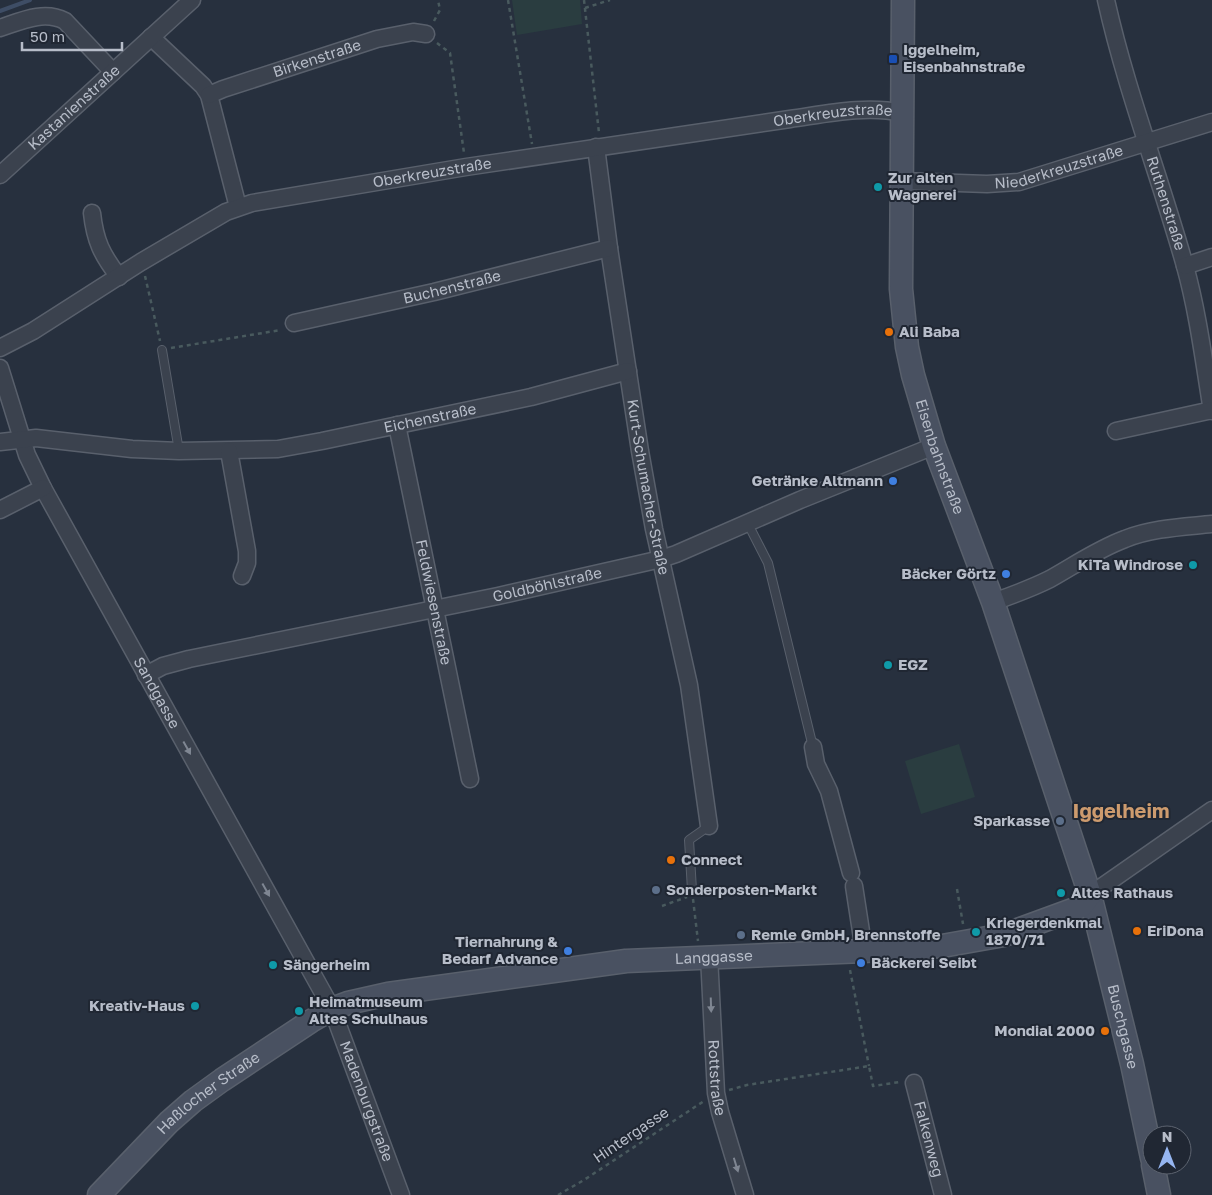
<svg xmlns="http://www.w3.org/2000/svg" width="1212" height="1195" font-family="'Golos Text',sans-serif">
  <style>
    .green { fill: #2a3d40 }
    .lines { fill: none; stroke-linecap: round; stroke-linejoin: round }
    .stream { stroke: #3e4d65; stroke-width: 4 }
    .lane-casing { stroke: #59606c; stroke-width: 10 }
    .street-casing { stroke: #59606c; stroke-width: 19 }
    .secondary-casing { stroke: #59606c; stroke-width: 25 }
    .path { stroke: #495a5e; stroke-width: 2.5; stroke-dasharray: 4 4; stroke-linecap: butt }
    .lane { stroke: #3b424e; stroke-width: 8 }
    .street { stroke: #3b424e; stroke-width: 16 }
    .secondary { stroke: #495161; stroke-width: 22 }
    .oneway { fill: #7f8692 }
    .transit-dot { fill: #1a4fb4; stroke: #202733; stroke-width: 2 }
    .culture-dot { fill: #0f9aa8; stroke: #202733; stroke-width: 2 }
    .food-dot { fill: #e8710a; stroke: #202733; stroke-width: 2 }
    .shop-dot { fill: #3f7fe0; stroke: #202733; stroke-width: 2 }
    .service-dot { fill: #5c6f8a; stroke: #202733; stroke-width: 2 }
    .labels { text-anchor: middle; stroke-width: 4; stroke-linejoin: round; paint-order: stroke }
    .poi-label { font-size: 15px; font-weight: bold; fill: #b7bdc9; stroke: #202733; text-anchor: start }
    .street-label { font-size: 15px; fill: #b7bdc9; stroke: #202733 }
    .district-label { font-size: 20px; font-weight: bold; fill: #cd9b6e; stroke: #202733 }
  </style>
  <rect width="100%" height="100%" fill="#27303e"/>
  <g class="green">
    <polygon points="512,0 580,0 582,24 517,35"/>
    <polygon points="959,744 975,797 921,814 905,761"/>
  </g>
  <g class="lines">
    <polyline class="stream" points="0,11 30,0"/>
    <defs>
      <g id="lane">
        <polyline points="162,350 179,451"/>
        <polyline points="747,522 768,563 813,747"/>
        <polyline points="692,890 689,840 709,826"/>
      </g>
      <g id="street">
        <path id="s1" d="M1106 0C1126 90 1160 177 1185 266 1198 313 1204 362 1212 411"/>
        <path d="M0 28C21 21 44 10 65 21L113 72"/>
        <polyline points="151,37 203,86 209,95 238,207"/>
        <path id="s2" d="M209 95 223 89 377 39 413 32 426 34"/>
        <path id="s3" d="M596 147 609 248 640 451 654 529 689 685 709 826"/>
        <path id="s4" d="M0 175 192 0"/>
        <path id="s5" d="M901 181 987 184 1019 182 1212 122"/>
        <path d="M92 213C95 241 102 255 119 277"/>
        <polyline points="1185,266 1212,257"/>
        <path id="s6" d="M294 323 434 292 609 248"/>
        <path id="s7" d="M0 348 33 331 141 262 226 212 252 203 466 167 790 119C826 114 866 105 902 113"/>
        <path id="s8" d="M0 368 27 455 43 488 332 1009 401 1195"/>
        <path id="s9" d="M397 425 470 779"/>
        <polyline points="1116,431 1212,410"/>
        <path id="s10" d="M0 442 36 438 132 449 179 451 278 449 322 441 531 397 628 371"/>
        <polyline points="229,451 247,551 247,563 242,576"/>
        <polyline points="0,510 43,488"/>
        <path d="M993 602C1013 595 1032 588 1050 579 1075 565 1098 549 1125 539 1152 528 1183 527 1212 524"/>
        <path id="s11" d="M146 675 163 666 189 659 498 596 661 559 676 554 800 500 934 446"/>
        <polyline points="813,747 816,764 829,791 851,873"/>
        <polyline points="854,886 864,951"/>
        <polyline points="1090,895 1212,810"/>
        <path id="s12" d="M709 956 716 1093 720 1112 745 1195"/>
        <path id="s13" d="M914 1083 943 1195"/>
      </g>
      <g id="secondary">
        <path id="s14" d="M903 0 901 289 907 347 913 375 934 446 993 602 1090 895 1132 1064 1152 1158"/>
        <polyline points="1153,1165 1159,1195"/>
        <path id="s15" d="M99 1195 169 1122 193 1101 222 1080 311 1021 332 1009 348 1003 388 994 626 961 864 951 942 946 1004 935 1075 909 1081 906 1090 895"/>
      </g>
    </defs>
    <use href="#lane" class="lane-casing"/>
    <use href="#street" class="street-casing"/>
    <use href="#secondary" class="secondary-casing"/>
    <g class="path">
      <polyline points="508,0 532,144"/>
      <polyline points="584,0 599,133"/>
      <polyline points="585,8 610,0"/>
      <polyline points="434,21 440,10 438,0"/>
      <polyline points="437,43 450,53 464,153"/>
      <polyline points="145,276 160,341"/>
      <polyline points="171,348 281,330"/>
      <polyline points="957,889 963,924"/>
      <polyline points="693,899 698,941"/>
      <polyline points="662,906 687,897"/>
      <polyline points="850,970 869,1066"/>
      <polyline points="729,1090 747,1085 869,1066 873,1086 900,1082"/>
      <polyline points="558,1195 584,1180 704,1101"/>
    </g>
    <use href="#lane" class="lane"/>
    <use href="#street" class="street"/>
    <use href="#secondary" class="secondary"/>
  </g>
  <defs><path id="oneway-solid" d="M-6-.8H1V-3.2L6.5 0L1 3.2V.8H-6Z" transform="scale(1.25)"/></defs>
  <g class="oneway">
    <use href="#oneway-solid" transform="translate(187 748) rotate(61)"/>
    <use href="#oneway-solid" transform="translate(266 890) rotate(61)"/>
    <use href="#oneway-solid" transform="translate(711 1005) rotate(88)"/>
    <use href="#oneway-solid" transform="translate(736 1165) rotate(73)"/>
  </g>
  <rect class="transit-dot" x="888" y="54" width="10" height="10" rx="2.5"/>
  <g class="culture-dot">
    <circle cx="878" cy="187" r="5"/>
    <circle cx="1193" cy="565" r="5"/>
    <circle cx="888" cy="665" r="5"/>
    <circle cx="1061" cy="893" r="5"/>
    <circle cx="976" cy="932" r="5"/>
    <circle cx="273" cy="965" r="5"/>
    <circle cx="195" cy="1006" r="5"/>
    <circle cx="299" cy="1011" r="5"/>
  </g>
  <g class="food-dot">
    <circle cx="889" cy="332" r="5"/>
    <circle cx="671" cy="860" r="5"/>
    <circle cx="1137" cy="931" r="5"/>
    <circle cx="1105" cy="1031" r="5"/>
  </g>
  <g class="shop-dot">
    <circle cx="893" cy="481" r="5"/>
    <circle cx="1006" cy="574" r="5"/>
    <circle cx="568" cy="951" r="5"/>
    <circle cx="861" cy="963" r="5"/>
  </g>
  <g class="service-dot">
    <circle cx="1060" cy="821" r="5"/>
    <circle cx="656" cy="890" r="5"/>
    <circle cx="741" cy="935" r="5"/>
  </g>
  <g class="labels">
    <g class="poi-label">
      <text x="903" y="55">Iggelheim,<tspan x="903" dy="17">Eisenbahnstraße</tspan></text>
      <text x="888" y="183">Zur alten<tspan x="888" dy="17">Wagnerei</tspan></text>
      <text x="899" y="337">Ali Baba</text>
      <text x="883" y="486" text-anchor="end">Getränke Altmann</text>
      <text x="1183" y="570" text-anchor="end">KiTa Windrose</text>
      <text x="996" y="579" text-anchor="end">Bäcker Görtz</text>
      <text x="898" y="670">EGZ</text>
      <text x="1050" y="826" text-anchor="end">Sparkasse</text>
      <text x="681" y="865">Connect</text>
      <text x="666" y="895">Sonderposten-Markt</text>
      <text x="1071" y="898">Altes Rathaus</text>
      <text x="986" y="928">Kriegerdenkmal<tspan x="986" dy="17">1870/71</tspan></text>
      <text x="1147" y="936">EriDona</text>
      <text x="751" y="940">Remle GmbH, Brennstoffe</text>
      <text x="558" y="947" text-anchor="end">Tiernahrung &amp;<tspan x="558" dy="17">Bedarf Advance</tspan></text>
      <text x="871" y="968">Bäckerei Seibt</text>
      <text x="283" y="970">Sängerheim</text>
      <text x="309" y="1007">Heimatmuseum<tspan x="309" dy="17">Altes Schulhaus</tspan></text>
      <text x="185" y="1011" text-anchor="end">Kreativ-Haus</text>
      <text x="1095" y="1036" text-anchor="end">Mondial 2000</text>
    </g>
    <g class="street-label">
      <text dy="5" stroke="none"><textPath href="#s2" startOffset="114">Birkenstraße</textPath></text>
      <text dy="5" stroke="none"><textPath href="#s4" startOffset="100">Kastanienstraße</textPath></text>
      <text dy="5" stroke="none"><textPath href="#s7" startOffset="879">Oberkreuzstraße</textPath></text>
      <text dy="5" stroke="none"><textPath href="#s5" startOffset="160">Niederkreuzstraße</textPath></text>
      <text dy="5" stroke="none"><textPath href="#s7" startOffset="474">Oberkreuzstraße</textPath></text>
      <text dy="5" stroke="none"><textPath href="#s1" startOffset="212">Ruthenstraße</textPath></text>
      <text dy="5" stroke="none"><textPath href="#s6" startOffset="162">Buchenstraße</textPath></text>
      <text dy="5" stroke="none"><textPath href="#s10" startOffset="434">Eichenstraße</textPath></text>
      <text dy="5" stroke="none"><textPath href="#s14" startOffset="462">Eisenbahnstraße</textPath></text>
      <text dy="5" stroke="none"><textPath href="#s3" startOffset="344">Kurt-Schumacher-Straße</textPath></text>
      <text dy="5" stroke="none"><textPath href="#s11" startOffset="412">Goldböhlstraße</textPath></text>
      <text dy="5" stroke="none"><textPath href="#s9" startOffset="181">Feldwiesenstraße</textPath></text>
      <text dy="5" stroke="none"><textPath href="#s8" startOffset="362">Sandgasse</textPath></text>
      <text dy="5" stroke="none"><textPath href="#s15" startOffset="686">Langgasse</textPath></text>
      <text dy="5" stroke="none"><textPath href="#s14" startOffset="1061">Buschgasse</textPath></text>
      <text dy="5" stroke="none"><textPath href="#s12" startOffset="122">Rottstraße</textPath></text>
      <text dy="5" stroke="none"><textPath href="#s15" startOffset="150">Haßlocher Straße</textPath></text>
      <text dy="5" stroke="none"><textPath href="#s8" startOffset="822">Madenburgstraße</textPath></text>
      <text transform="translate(631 1135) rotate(-34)" y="5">Hintergasse</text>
      <text dy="5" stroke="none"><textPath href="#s13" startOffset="58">Falkenweg</textPath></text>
    </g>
    <g class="district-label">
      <text x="1121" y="818">Iggelheim</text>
    </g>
  </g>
  <g transform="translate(1167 1150)"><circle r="24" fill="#202733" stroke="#5c636f"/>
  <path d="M0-4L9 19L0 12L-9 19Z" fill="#95b5f0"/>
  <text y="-8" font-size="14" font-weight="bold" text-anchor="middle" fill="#b7bdc9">N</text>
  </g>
  <path d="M22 42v8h100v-8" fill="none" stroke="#b7bdc9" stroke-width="2.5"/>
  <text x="30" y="42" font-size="15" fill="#b7bdc9" stroke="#202733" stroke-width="4" paint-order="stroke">50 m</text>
</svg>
